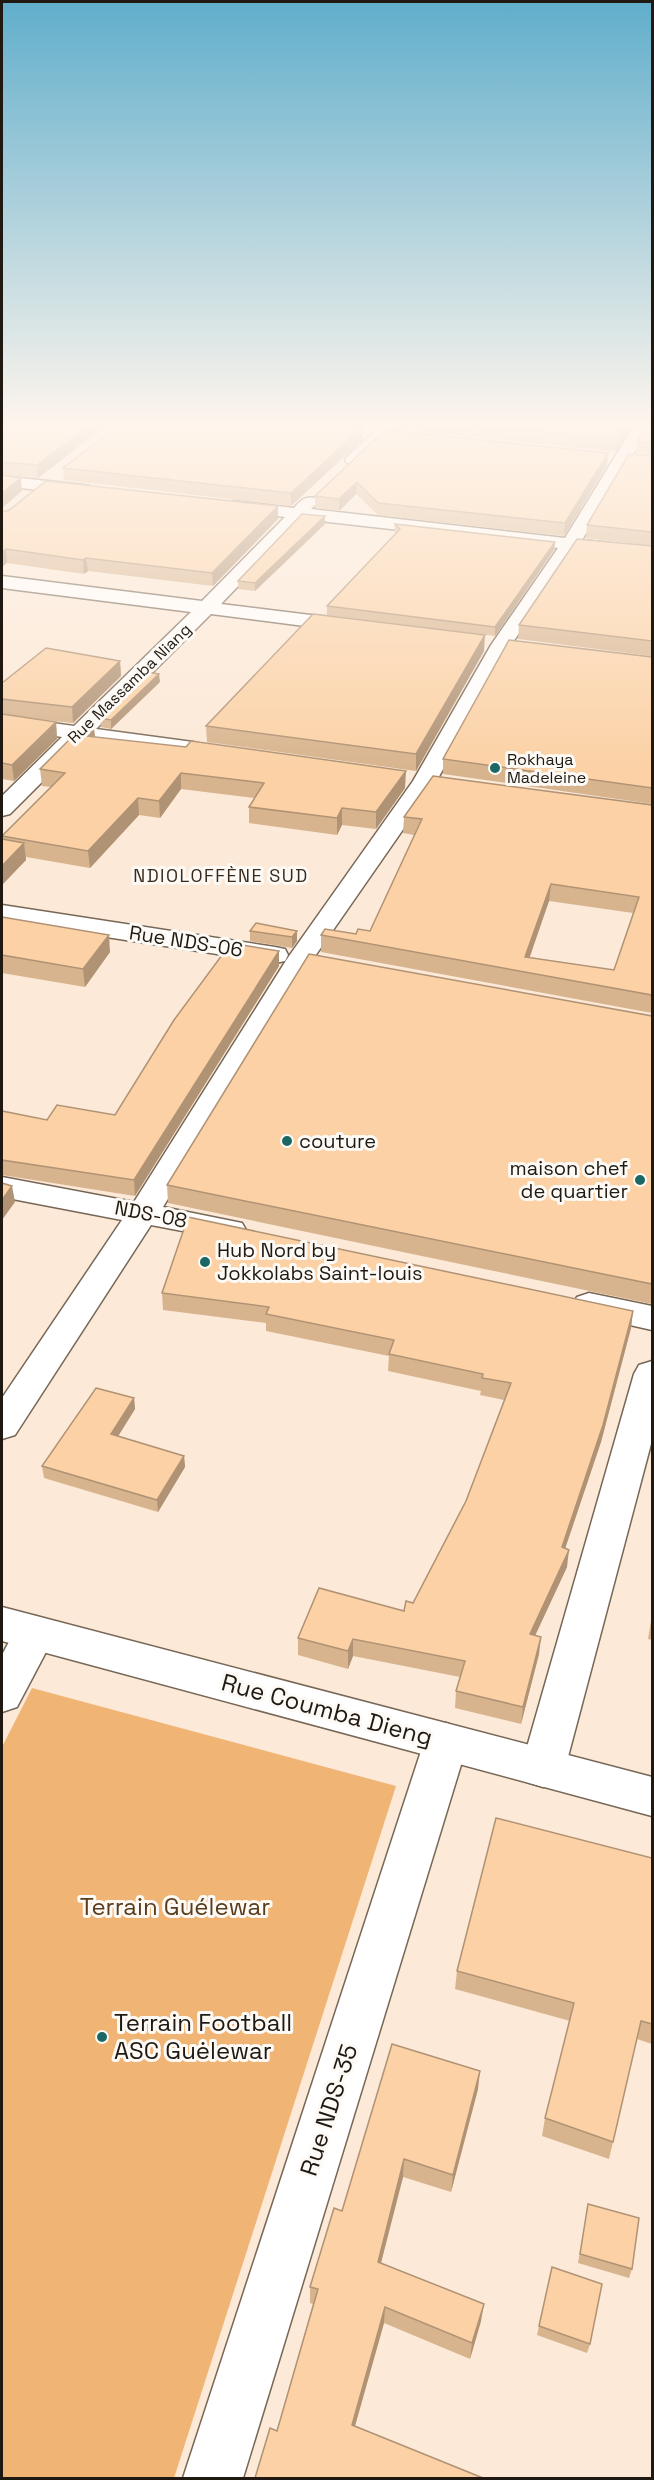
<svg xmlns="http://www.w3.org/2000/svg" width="654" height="2480" font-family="'Space Grotesk',sans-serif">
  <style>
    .green { fill: #f0b475 }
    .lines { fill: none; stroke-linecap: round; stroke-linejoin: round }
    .minor-casing { stroke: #776756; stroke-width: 3 }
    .tertiary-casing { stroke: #776756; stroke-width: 3 }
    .minor { fill: #fff; fill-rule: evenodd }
    .tertiary { fill: #fff; fill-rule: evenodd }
    .wall { fill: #d8b48e; fill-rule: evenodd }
    .shaded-wall { fill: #b09274 }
    .building { fill: #fbd1a5; stroke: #b09274; stroke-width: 1.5; fill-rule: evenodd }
    .poi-dot { fill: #1b6764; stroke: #fdfaf6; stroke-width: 2 }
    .labels { text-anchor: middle; stroke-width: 6; stroke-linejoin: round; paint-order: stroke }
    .far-street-label { font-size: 16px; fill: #1f1912; stroke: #fdfaf6 }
    .far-poi-label { font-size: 16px; fill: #1f1912; stroke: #fdfaf6; text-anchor: start }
    .far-neighbourhood-label { font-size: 18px; letter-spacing: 1.5px; fill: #392b1c; stroke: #fdfaf6 }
    .street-label { font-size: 20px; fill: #1f1912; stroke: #fdfaf6 }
    .poi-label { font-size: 20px; fill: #1f1912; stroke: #fdfaf6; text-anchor: start }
    .near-street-label { font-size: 24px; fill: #1f1912; stroke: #fdfaf6 }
    .near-park-label { font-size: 24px; fill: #593c1c; stroke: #fdfaf6 }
    .near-poi-label { font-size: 24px; fill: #1f1912; stroke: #fdfaf6; text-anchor: start }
  </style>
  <rect width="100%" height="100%" fill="#fce9d7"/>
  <polygon class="green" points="32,1688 396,1786 174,2478 2,2478 2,1747"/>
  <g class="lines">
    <defs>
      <g id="minor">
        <polygon points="382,424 399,424 359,463 347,463 345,460 347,457"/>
        <path d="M635 424H651L582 540 652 548V558L576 550 511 645 436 782 313 959 163 1207 242 1223 246 1230 242 1237 230 1240 151 1225 15 1435 2 1439V1398L122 1220 2 1197V1177L134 1202 287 959 413 781 491 645 558 548 302 519 221 604 351 620 358 622 361 626 358 630 351 632 211 614 96 729 193 742 201 744 204 749 201 754 193 756 84 740 10 814 2 816V796L62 737 2 728V716L74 726 191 612 2 588V576L202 601 285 517 228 510 225 506 228 502 234 501 294 508C301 500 305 496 315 498L318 502 311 509 565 538Z"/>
        <polygon points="2,476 84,485 90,486 92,490 90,494 84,495 2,486"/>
        <polygon points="2,905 275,947 285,949 288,955 285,961 275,963 2,921"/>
        <polygon points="589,1293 652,1306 652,1330 577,1313 572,1305 577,1297"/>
        <polygon points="652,1361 652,1440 565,1768 559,1782 543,1787 527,1782 521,1768 634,1374 639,1365"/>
        <polygon points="35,1616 50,1621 56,1633 17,1707 2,1712 2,1655 20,1621"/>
        <polygon points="446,1723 461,1729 468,1742 243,2478 183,2478 424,1742 431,1729"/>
      </g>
      <polygon id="tertiary" points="2,1607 652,1777 652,1816 2,1641"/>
    </defs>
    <use href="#minor" class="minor-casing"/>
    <use href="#tertiary" class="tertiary-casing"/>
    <use href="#minor" class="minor"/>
    <use href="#tertiary" class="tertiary"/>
  </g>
  <g class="wall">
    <polygon points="2,424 111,424 87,440 38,478 2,474"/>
    <polygon points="352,424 379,424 376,427"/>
    <polygon points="398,424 632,424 616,452 398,429"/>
    <polygon points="652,424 652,455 636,453 637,441"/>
    <polygon points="363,427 363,439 291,506 64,480 63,468"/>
    <polygon points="385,430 608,453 607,465 564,536 378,515 356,494 339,511 315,508 315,496"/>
    <polygon points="652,456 652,656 518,639 519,625 652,546 586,538 587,525"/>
    <polygon points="278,506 278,519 213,586 88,571 84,574 7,563 3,566 2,566 2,511"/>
    <polygon points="325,524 255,591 238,589 238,581"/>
    <polygon points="395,524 555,542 554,550 495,636 327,615 327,606 396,533 394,532"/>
    <polygon points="484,651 416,771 207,742 206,726"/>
    <path d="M652 657V1015V1013L321 952V935L356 934 370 931 414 835 403 833 404 817 652 805V804L443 774V759ZM549 901 633 913 614 970 529 957Z"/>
    <polygon points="120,661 121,676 73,723 3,715 56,722 57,739 14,781 2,779 2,683"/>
    <polygon points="160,682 111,729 101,727 100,718"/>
    <polygon points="95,737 405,788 376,829 342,825 337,835 249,823 249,807 254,798 181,789 160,818 139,815 90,868 26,857 26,860 2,885 2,836 51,787 42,786 40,769"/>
    <polygon points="2,917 110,952 85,987 2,973"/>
    <polygon points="250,931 297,931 297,941 292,948 250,941"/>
    <polygon points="279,966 135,1196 2,1175 2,1111 47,1120 115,1115"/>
    <polygon points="652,1016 652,1304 168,1203 167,1185"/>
    <polygon points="162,1293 633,1311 631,1328 601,1442 565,1548 567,1567 535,1635 539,1654 521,1724 455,1708 456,1691 460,1677 353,1656 348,1669 298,1655 298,1638 404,1611 413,1603 466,1501 504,1400 480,1395 481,1391 388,1371 389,1356 266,1331 266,1323 163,1310"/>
    <polygon points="134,1398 135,1409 118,1436 184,1456 185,1467 158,1512 44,1478 42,1466"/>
    <polygon points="652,1615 652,1640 648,1639"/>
    <polygon points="652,1858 652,2044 637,2039 609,2159 542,2136 545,2118 570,2021 455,1989 457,1971"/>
    <polygon points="478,2089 451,2192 403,2177 381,2263 481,2321 470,2359 384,2323 355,2426 277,2431 313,2304 310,2303 310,2287 342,2211"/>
    <polygon points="588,2204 632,2269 629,2278 578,2263"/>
    <polygon points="552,2267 590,2344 587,2353 537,2335"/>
  </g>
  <g class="shaded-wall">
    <polygon points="92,424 111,424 87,440 38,478 37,465"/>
    <polygon points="626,424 632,424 616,452 617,439"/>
    <polygon points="363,427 363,439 291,506 291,493"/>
    <polygon points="608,453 607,465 564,536 565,523"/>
    <polygon points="21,478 22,491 2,508 2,493"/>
    <polygon points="357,482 356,494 339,511 339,499"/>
    <polygon points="278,506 278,519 213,586 212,573"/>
    <polygon points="325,516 325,524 255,591 255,583"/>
    <polygon points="555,542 554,550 495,636 495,627"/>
    <polygon points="6,549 7,563 3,566 2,552"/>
    <polygon points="86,558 88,571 84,574 83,560"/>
    <polygon points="485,635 484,651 416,771 416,754"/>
    <polygon points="120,661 121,676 73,723 72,707"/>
    <polygon points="159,674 160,682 111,729 111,720"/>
    <polygon points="56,722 57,739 14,781 12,765"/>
    <polygon points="94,728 96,744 86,736"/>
    <polygon points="406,771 405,788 376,829 376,812"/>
    <polygon points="181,773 181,789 160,818 159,801"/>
    <polygon points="138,798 139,815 90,868 88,851"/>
    <polygon points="342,808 342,825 337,835 337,818"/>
    <polygon points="24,843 26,860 2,885 2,866"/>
    <polygon points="551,884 549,901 524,974 525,957"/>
    <polygon points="297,931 297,941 292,948 292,937"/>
    <polygon points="109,935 110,952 85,987 83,969"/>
    <polygon points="279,951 279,966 135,1196 134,1180"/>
    <polygon points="12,1186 15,1202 2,1220 2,1200"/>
    <polygon points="633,1311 631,1328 601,1442 560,1564 562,1547"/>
    <polygon points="134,1398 135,1409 112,1446 111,1434"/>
    <polygon points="184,1456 185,1467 158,1512 157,1500"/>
    <polygon points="569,1550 567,1567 528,1651 530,1634"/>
    <polygon points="541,1637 539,1654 521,1724 523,1707"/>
    <polygon points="353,1639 353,1656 348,1669 348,1651"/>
    <polygon points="480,2071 478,2089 451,2192 453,2175"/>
    <polygon points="404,2159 403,2177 377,2278 378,2262"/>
    <polygon points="484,2304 481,2321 470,2359 472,2343"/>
    <polygon points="385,2307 384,2323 351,2440 352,2425"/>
  </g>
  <g class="building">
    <polygon points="2,424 92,424 37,465 2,462"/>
    <polygon points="120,424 336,424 363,427 291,493 63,468"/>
    <polygon points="466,424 626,424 617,439"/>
    <polygon points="646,424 652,424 652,443 637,441"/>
    <polygon points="385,430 608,453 565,523 378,503 357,482 339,499 315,496"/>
    <polygon points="629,454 652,456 652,532 587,525"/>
    <polygon points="2,475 21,478 2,493"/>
    <polygon points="46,481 278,506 212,573 86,558 83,560 6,549 2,552 2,511 8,511"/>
    <polygon points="302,514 325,516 255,583 238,581"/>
    <polygon points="395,524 555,542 495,627 327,606 400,529"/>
    <polygon points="577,539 652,546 652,641 519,625"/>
    <polygon points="313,614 485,635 416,754 206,726"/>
    <polygon points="509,640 652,657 652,788 443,759"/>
    <polygon points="46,648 120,661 72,707 2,699 2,683"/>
    <polygon points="147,672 159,674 111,720 100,718"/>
    <polygon points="2,714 56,722 12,765 2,763"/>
    <polygon points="83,726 94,728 86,736 186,747 191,741 406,771 376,812 342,808 337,818 249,807 264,783 181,773 159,801 138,798 88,851 2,836 65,773 40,769"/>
    <path d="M433 776 652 805V995L321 935 325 929 356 934 358 929 370 931 422 819 404 817ZM551 884 639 897 614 970 525 957Z"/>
    <polygon points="2,839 24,843 2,866"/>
    <polygon points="2,917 109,935 83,969 2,955"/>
    <polygon points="256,923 297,931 292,937 250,931"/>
    <polygon points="236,944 279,951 134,1180 2,1160 2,1111 47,1120 57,1105 115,1115 174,1020 222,955 226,956"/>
    <polygon points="309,954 652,1016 652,1284 167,1185"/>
    <polygon points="2,1183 12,1186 2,1200"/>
    <polygon points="188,1217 633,1311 603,1425 562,1547 569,1550 530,1634 541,1637 523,1707 456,1691 465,1661 353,1639 348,1651 298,1638 319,1588 404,1611 406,1601 413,1603 466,1501 511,1383 482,1378 483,1374 389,1354 394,1340 266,1314 269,1307 162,1293"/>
    <polygon points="96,1388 134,1398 111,1434 184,1456 157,1500 42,1466"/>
    <polygon points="496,1818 652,1858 652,2024 641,2021 613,2142 545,2118 574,2003 457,1971"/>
    <polygon points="392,2044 480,2071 453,2175 404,2159 378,2262 484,2304 472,2343 385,2307 352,2425 483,2478 255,2478 270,2428 277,2431 318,2289 310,2287 334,2208 342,2211"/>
    <polygon points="588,2204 639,2218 632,2269 580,2254"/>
    <polygon points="552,2267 602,2284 590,2344 539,2326"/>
  </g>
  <linearGradient id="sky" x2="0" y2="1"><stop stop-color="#60aecb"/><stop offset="0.55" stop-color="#fef5ed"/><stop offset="1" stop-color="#fef5ed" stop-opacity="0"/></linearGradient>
  <rect width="654" height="771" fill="url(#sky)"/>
  <g class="poi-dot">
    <circle cx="495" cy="768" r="6"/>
    <circle cx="287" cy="1141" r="6"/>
    <circle cx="640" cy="1180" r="6"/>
    <circle cx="205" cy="1262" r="6"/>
    <circle cx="102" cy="2037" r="6"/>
  </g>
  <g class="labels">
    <g class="far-street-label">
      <text transform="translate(129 683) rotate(-44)" y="6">Rue Massamba Niang</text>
    </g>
    <g class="far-poi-label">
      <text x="507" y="765">Rokhaya<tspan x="507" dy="18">Madeleine</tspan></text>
    </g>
    <g class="far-neighbourhood-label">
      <text x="221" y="882">NDIOLOFFÈNE SUD</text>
    </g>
    <g class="street-label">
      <text transform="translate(186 941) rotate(9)" y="7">Rue NDS-06</text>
      <text transform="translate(151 1214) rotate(11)" y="7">NDS-08</text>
    </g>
    <g class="poi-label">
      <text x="299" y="1148">couture</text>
      <text x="628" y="1175" text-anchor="end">maison chef<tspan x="628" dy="23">de quartier</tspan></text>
      <text x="217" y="1257">Hub Nord by<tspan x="217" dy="23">Jokkolabs Saint-louis</tspan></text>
    </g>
    <g class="near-street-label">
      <text transform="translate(327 1710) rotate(15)" y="8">Rue Coumba Dieng</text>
      <text transform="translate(329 2110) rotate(-72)" y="8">Rue NDS-35</text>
    </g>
    <g class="near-park-label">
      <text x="175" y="1915">Terrain Guélewar</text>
    </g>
    <g class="near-poi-label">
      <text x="114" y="2031">Terrain Football<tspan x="114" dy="28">ASC Guėlewar</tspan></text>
    </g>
  </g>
  <rect width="654" height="2480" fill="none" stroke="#1f1912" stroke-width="6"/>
</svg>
